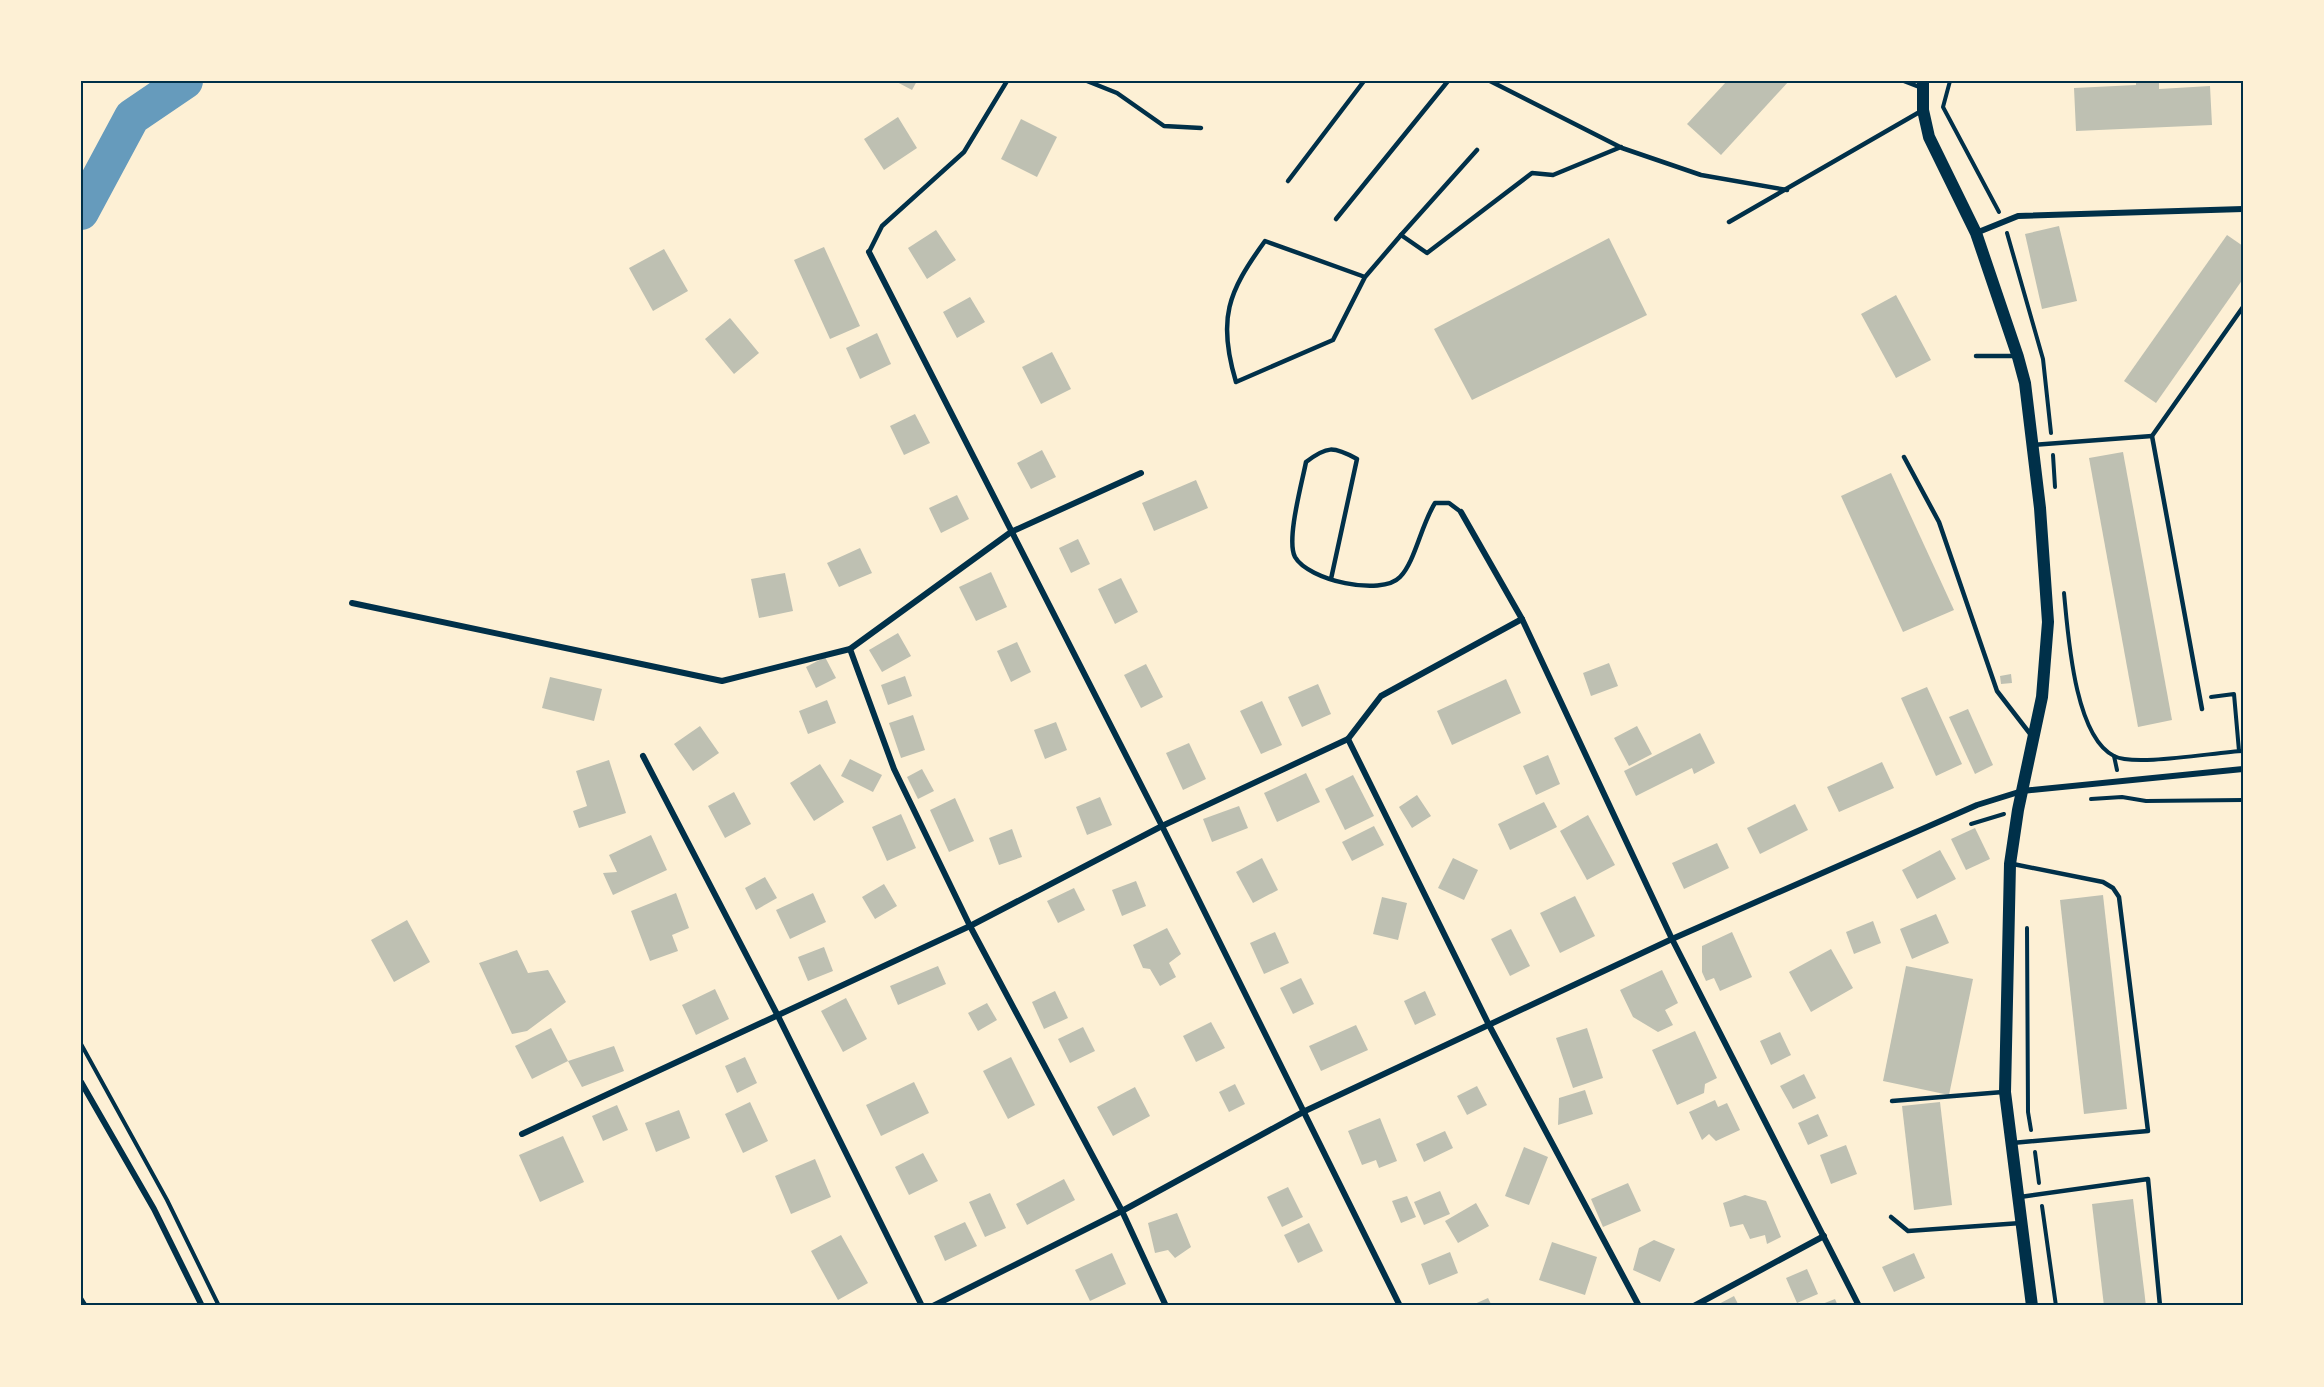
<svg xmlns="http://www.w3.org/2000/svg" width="2324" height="1387" font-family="'Golos Text',sans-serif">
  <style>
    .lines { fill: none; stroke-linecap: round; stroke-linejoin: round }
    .river { stroke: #669bbc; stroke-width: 36 }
    .building { fill: #bec0b2 }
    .path { stroke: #003049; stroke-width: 4 }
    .service { stroke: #003049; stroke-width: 4.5 }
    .minor { stroke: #003049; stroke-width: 6 }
    .secondary { stroke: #003049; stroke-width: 12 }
    .neatline { fill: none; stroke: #003049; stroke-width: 2 }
  </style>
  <rect width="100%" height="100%" fill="#fdf0d5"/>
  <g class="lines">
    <polyline class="river" points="81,212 132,117 185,81"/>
  </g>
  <g class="building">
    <polygon points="895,81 917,81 912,90"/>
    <polygon points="1727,81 1789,81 1721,155 1687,124"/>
    <polygon points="2136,81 2159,81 2159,89 2210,86 2212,125 2076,131 2074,88 2136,85"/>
    <polygon points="898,117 917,148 884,170 864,139"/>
    <polygon points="1021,119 1057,137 1037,177 1001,159"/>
    <polygon points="2059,226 2077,301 2042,309 2025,234"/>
    <polygon points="936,230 956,260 927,279 908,248"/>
    <polygon points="2227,235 2243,246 2243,279 2156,403 2124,381"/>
    <polygon points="1609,238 1647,315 1472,400 1434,329"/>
    <polygon points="824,247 860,326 830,339 794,260"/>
    <polygon points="664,249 688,291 653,311 629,268"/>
    <polygon points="1896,295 1931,360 1896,378 1861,314"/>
    <polygon points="970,297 985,322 957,338 943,312"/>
    <polygon points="730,318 759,353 734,374 705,339"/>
    <polygon points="877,333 891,364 860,379 846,348"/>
    <polygon points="1052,352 1071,389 1041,404 1022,367"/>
    <polygon points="915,414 930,443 904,455 890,426"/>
    <polygon points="1042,450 1056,477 1031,489 1017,463"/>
    <polygon points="2123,452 2172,720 2138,727 2089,458"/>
    <polygon points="1891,473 1954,610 1903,632 1841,496"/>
    <polygon points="1196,480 1208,508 1154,531 1142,503"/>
    <polygon points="957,495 969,519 941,533 929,508"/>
    <polygon points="1078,539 1090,564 1071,573 1059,548"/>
    <polygon points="860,548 872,573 839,587 827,563"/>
    <polygon points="991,572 1007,607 976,621 959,587"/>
    <polygon points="785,573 793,611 759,618 751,579"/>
    <polygon points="1121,578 1138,612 1115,624 1098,589"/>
    <polygon points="898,633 911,656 882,672 869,650"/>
    <polygon points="1017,642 1031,672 1011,682 997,651"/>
    <polygon points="825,657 836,678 816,688 806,667"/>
    <polygon points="1609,663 1618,686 1591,696 1583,673"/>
    <polygon points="1146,664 1163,697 1141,708 1124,675"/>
    <polygon points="2011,674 2012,683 2001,684 2000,676"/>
    <polygon points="905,676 912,696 888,705 881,685"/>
    <polygon points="550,677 602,689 594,721 542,708"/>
    <polygon points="1506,679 1521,713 1452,745 1437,711"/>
    <polygon points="1318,684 1331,714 1302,727 1288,697"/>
    <polygon points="1927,687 1962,764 1936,776 1901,698"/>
    <polygon points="827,700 836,723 808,734 799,711"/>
    <polygon points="1262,701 1282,745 1261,754 1240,711"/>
    <polygon points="1968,709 1993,765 1975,774 1949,717"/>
    <polygon points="913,715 925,750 901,758 889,723"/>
    <polygon points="1056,722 1067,750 1045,759 1034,730"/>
    <polygon points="700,726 719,753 693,771 674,744"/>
    <polygon points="1637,726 1652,754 1629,766 1614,738"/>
    <polygon points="1700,733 1715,763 1694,774 1692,768 1636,796 1624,771"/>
    <polygon points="1189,743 1206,779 1183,790 1166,753"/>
    <polygon points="1548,755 1560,784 1536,795 1523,766"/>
    <polygon points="850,759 882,775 873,792 841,776"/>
    <polygon points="609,760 626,813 579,828 573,811 587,806 576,771"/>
    <polygon points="1882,762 1894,788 1839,812 1827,787"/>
    <polygon points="820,764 844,802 814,821 790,783"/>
    <polygon points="922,769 934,791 918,799 907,777"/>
    <polygon points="1306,773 1320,802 1277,822 1264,793"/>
    <polygon points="1353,775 1374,816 1345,830 1325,789"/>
    <polygon points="734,792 751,824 725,838 708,806"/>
    <polygon points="1417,795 1431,816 1412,828 1399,807"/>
    <polygon points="1100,797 1112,825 1087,835 1076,807"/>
    <polygon points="955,798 974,841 949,852 930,810"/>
    <polygon points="1544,802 1557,827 1510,850 1498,824"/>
    <polygon points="1795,804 1808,830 1760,854 1747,828"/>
    <polygon points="1239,806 1248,828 1212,842 1203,819"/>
    <polygon points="901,814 916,848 887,861 872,827"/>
    <polygon points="1588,815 1615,865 1587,880 1560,831"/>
    <polygon points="1374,826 1384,845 1352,861 1342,842"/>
    <polygon points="1975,828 1990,859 1966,870 1951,839"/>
    <polygon points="1012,829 1022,857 999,865 989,838"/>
    <polygon points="651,835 667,870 613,895 603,873 617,872 609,855"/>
    <polygon points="1717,843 1729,868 1684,889 1672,863"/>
    <polygon points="1940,850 1956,879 1917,899 1902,870"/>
    <polygon points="1262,858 1278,890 1253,903 1236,872"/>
    <polygon points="1453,858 1478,870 1464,900 1438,888"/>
    <polygon points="765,877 777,898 756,910 745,888"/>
    <polygon points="1136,881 1146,906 1122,916 1112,890"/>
    <polygon points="884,884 897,906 875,919 862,897"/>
    <polygon points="1074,888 1085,910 1058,923 1047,901"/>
    <polygon points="676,893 689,928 672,935 678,951 650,961 631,911"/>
    <polygon points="813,893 826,922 790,939 776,910"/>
    <polygon points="2103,895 2127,1109 2084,1114 2060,900"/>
    <polygon points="1575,896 1595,936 1560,953 1540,913"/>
    <polygon points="1382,897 1407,903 1398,940 1373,934"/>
    <polygon points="1936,914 1949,943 1912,959 1900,929"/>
    <polygon points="407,920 430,962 394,982 371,940"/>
    <polygon points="1873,921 1881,943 1854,954 1846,932"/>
    <polygon points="1167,928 1181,954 1169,963 1176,977 1160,986 1150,969 1143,968 1133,945"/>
    <polygon points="1511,929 1530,966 1510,976 1491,939"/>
    <polygon points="1275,932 1289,963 1264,974 1250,943"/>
    <polygon points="1732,932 1752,977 1720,991 1714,978 1706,981 1702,972 1702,946"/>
    <polygon points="824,947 833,971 808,981 798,957"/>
    <polygon points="1831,949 1853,988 1811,1012 1789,972"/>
    <polygon points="517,950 528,973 548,970 566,1002 527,1031 512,1034 479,963"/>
    <polygon points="938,966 946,984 898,1005 890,986"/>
    <polygon points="1906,966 1973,979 1949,1095 1883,1081"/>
    <polygon points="1662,970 1678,1003 1665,1010 1673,1025 1658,1032 1633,1017 1620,990"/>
    <polygon points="1301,978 1314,1004 1293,1014 1280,988"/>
    <polygon points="715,989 729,1019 696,1035 682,1005"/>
    <polygon points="1055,991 1068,1018 1044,1029 1032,1002"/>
    <polygon points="1425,991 1436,1015 1415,1025 1404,1001"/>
    <polygon points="846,998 867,1039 843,1052 821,1011"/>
    <polygon points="987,1003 997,1020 978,1031 968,1013"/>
    <polygon points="1211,1022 1225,1048 1196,1062 1183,1036"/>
    <polygon points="1356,1025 1368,1050 1321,1071 1309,1046"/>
    <polygon points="1083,1027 1095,1051 1070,1063 1058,1039"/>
    <polygon points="551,1028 568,1061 532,1079 515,1046"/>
    <polygon points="1587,1028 1603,1078 1573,1088 1556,1038"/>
    <polygon points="1695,1031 1717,1078 1705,1084 1704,1093 1677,1105 1652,1050"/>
    <polygon points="1780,1032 1791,1055 1771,1065 1760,1041"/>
    <polygon points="614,1046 624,1071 582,1087 568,1061"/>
    <polygon points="745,1057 757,1083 737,1093 725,1066"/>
    <polygon points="1011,1057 1035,1105 1008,1119 983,1071"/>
    <polygon points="1804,1074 1816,1098 1793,1109 1780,1086"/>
    <polygon points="914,1082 929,1113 881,1136 866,1105"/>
    <polygon points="1235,1084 1245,1104 1229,1112 1219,1092"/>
    <polygon points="1477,1086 1487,1105 1467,1115 1457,1096"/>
    <polygon points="1135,1087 1150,1116 1113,1136 1097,1107"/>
    <polygon points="1585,1090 1593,1114 1558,1125 1559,1098"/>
    <polygon points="1715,1100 1718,1107 1727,1103 1740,1130 1716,1141 1709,1134 1702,1140 1689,1112"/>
    <polygon points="750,1102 768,1141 743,1153 725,1114"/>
    <polygon points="1940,1102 1952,1205 1914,1210 1902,1106"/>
    <polygon points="617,1105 628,1130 603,1141 592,1116"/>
    <polygon points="679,1110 690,1138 656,1152 645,1123"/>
    <polygon points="1818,1114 1828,1136 1808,1145 1798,1123"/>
    <polygon points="1380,1118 1397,1161 1379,1168 1376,1160 1362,1165 1348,1131"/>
    <polygon points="1445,1131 1453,1148 1424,1162 1416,1144"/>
    <polygon points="563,1136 584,1182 540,1202 519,1155"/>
    <polygon points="1846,1145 1857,1174 1831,1184 1820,1155"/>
    <polygon points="1524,1147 1548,1157 1529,1205 1505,1196"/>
    <polygon points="923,1153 938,1181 909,1195 895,1167"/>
    <polygon points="815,1159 831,1197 791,1214 775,1176"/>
    <polygon points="1064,1179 1075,1200 1027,1225 1016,1204"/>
    <polygon points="1628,1183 1641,1211 1603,1227 1591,1199"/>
    <polygon points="1288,1187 1303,1217 1282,1227 1267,1197"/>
    <polygon points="1440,1191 1450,1214 1424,1225 1414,1202"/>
    <polygon points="990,1193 1006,1228 985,1237 969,1202"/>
    <polygon points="1745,1195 1766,1201 1781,1237 1767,1244 1765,1235 1750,1239 1743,1224 1730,1227 1723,1203"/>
    <polygon points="1407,1196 1416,1217 1401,1223 1392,1201"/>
    <polygon points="2133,1199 2146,1306 2104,1306 2092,1204"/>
    <polygon points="1476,1203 1489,1226 1458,1243 1445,1221"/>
    <polygon points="1177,1213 1191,1247 1175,1258 1168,1250 1155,1253 1148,1223"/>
    <polygon points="965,1222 977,1246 945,1261 934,1236"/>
    <polygon points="1309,1223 1323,1251 1298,1263 1284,1235"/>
    <polygon points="841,1235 868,1283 838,1300 811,1251"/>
    <polygon points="1654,1240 1675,1249 1660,1282 1633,1270 1639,1248"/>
    <polygon points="1552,1242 1597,1257 1585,1295 1539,1280"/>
    <polygon points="1450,1252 1458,1273 1429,1285 1421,1264"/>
    <polygon points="1112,1253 1126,1284 1090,1301 1075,1270"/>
    <polygon points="1914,1253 1925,1278 1894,1292 1882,1267"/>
    <polygon points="1807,1269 1818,1294 1797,1303 1786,1278"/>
    <polygon points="1734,1296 1739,1306 1715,1306"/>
    <polygon points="1488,1298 1492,1306 1470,1306"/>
    <polygon points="1835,1299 1838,1306 1817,1306"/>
  </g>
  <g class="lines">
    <g class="path">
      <polyline points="1950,81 1943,107 1999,212"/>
      <polyline points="2007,233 2043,359 2051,433"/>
      <polyline points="2053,455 2055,487"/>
      <path d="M2064 593C2068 633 2074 736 2114 756 2134 767 2216 752 2243 751"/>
      <polyline points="2211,697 2234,694 2239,751"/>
      <polyline points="2114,756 2117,770"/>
      <polyline points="2091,799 2122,797 2146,801 2243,800"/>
      <polyline points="1971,824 2004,814"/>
      <polyline points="2027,928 2028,1112 2031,1130"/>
      <polyline points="81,1044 167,1200 219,1306"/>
      <polyline points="2035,1152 2039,1183"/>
      <polyline points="2042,1206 2056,1306"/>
      <polyline points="81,1298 86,1306"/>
    </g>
    <g class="service">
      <polyline points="1087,81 1117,93 1164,126 1201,128"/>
      <polyline points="1490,81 1622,148 1701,175 1787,190"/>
      <polyline points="1904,81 1922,88"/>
      <polyline points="1477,150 1401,235 1427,253 1532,173 1553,175 1621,147"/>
      <polyline points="1288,181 1364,81"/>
      <polyline points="1336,219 1448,81"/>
      <polyline points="1729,222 1923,110"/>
      <polyline points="869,252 882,226 964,152 1007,81"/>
      <path d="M1365 277 1265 241C1228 292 1217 319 1236 382L1333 340 1365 277 1401 235"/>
      <polyline points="1976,356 2015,356"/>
      <polyline points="2032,445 2152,436"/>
      <polyline points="1904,457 1939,522 1997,691 2031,735"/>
      <path d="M1331 579 1357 459C1333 446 1327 446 1306 462 1302 483 1286 540 1295 557 1308 580 1381 597 1400 577 1415 562 1421 525 1435 503H1449L1461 512"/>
      <polyline points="2202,709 2152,436 2243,307"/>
      <polyline points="1892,1101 2003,1092"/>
      <polyline points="2012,1143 2148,1131 2119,897 2113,888 2103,882 2013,864"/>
      <polyline points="2020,1197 2148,1179 2160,1306"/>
      <polyline points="1891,1217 1908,1231 2021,1223"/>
    </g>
    <g class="minor">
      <polyline points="1976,233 2018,216 2243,209"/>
      <polyline points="869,252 1162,826 1400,1306"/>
      <polyline points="1461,512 1522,619 1672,939 1859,1306"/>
      <polyline points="352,603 722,681 850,649 1011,532 1141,473"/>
      <polyline points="850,649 894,769 970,926 1122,1211 1166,1306"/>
      <polyline points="1348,739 1489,1025 1639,1306"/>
      <polyline points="643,756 778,1016 922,1306"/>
      <polyline points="81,1082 154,1209 202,1306"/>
      <polyline points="522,1134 970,926 1162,826 1348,739 1381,696 1522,619"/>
      <polyline points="933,1306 1122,1211 1305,1111 1672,939 1977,805 2022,791 2243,769"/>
      <polyline points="1694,1306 1824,1236"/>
    </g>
    <polyline class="secondary" points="1923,81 1923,110 1929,137 1976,233 2018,357 2025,383 2040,508 2048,622 2042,697 2018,810 2010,864 2005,1092 2032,1306"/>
  </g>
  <rect width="2324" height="1387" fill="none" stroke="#fdf0d5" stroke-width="165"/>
  <rect x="82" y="82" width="2160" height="1222" class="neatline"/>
</svg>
